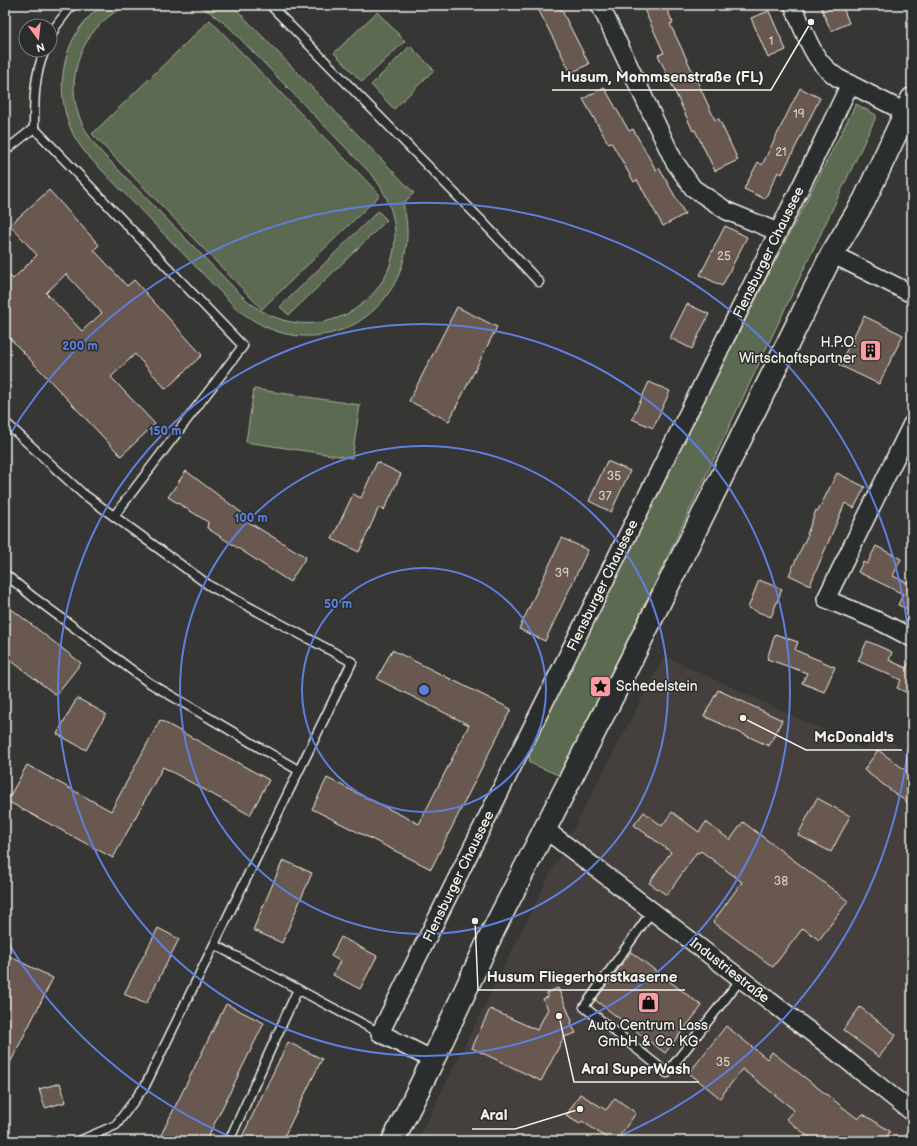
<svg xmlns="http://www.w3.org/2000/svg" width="917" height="1146" font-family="'Balsamiq Sans',sans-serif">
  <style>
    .built { fill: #45403d }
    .green { fill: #5c6a51; stroke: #a8ae9c }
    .building { fill: #68594f; stroke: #f4f1e8; fill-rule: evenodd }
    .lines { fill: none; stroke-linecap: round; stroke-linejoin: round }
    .lane-casing { stroke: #f4f1e8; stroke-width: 11 }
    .street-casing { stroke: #f4f1e8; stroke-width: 20 }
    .secondary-casing { stroke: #f4f1e8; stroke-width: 25 }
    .lane { stroke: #2a2d2e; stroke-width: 8 }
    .street { stroke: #2a2d2e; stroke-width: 17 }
    .secondary { stroke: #2a2d2e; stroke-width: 22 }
    .ring { fill: none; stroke: #5e7fdd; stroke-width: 2 }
    .labels { text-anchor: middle; stroke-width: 3; stroke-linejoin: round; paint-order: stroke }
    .number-label { font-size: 12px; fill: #d1cbc2 }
    .street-label { font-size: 14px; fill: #f4f1e8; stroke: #2a2d2e }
    .poi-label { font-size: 14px; fill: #f4f1e8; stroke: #2a2d2e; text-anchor: end }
    .centre { fill: #5e7fdd; stroke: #2a2d2e; stroke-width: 2 }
    .ring-label { font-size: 12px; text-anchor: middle; font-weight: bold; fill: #5e7fdd; stroke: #2a2d2e; stroke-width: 3; stroke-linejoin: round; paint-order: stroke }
    .leader { fill: none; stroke: #f4f1e8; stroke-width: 1.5 }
    .callout-dot { fill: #f4f1e8; stroke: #2a2d2e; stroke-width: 1.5 }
    .callout-label { font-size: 15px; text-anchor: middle; font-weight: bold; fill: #f4f1e8; stroke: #2a2d2e; stroke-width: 3; stroke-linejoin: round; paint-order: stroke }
  </style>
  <rect width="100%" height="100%" fill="#363635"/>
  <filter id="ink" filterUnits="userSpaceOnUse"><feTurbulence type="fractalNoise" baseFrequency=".025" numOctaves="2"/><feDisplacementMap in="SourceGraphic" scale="8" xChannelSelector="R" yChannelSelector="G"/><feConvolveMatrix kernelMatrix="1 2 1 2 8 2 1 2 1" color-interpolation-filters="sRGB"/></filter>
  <g filter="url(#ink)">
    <polygon class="built" points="664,656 863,748 884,736 912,757 912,1141 417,1141 550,874"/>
    <g class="green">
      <path d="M103 5H129C88 21 64 70 78 113 83 128 91 140 101 152L243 297C327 373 443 271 374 177L227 25 208 11 197 5H232L414 193 403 204C423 275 367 346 292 335 271 332 255 322 238 310L88 156C81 147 74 138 70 127 53 85 64 31 103 5Z"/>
      <polygon points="377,12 405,41 362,82 334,53"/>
      <polygon points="210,20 380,195 262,309 92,134"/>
      <polygon points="410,46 434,70 394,109 371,85"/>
      <polygon points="856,104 876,115 876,117 563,777 530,763 528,743"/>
      <polygon points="378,211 387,220 289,315 280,307"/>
      <polygon points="254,389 360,405 352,458 246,442"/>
    </g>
    <g class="building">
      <polygon points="536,5 559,5 589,64 571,73"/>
      <polygon points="642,5 665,5 673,23 670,24 698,83 715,120 719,119 738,160 715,171 695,130 693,131 658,55 664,53"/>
      <polygon points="820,5 842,5 849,23 831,31"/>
      <polygon points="769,11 786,50 768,58 751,18"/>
      <polygon points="604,87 629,131 633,129 656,170 659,168 685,214 663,226 637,180 634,182 611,142 608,143 583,99"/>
      <polygon points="800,88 820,98 782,174 778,172 765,199 744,189 758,162 762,165"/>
      <path d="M49 190 99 245 94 250 127 286 134 280 202 355 166 389 135 354 111 377 155 424 121 456 5 333V271L13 279 37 255 10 225ZM66 274 102 313 82 331 46 293Z"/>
      <polygon points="725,226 747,237 722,286 700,275"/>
      <polygon points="687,304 709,314 692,349 670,338"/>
      <polygon points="457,307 497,327 449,421 409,401"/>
      <polygon points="864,316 903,335 879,384 839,365"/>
      <polygon points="649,382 670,391 653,428 632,419"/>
      <polygon points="607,461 630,471 611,512 589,501"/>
      <polygon points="377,462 401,474 384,510 379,507 359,552 332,539 353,494 361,498"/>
      <polygon points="186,471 242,513 240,517 306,557 290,582 207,528 208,522 168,497"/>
      <polygon points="837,473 865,487 854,508 845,503 810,585 789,575 808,534 807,534 816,510 818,511"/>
      <polygon points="562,538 588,550 545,641 519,629"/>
      <polygon points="876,546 901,559 893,576 908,583 912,574 912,611 898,605 903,594 858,572 863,562 867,564"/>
      <polygon points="759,580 782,589 771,617 748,608"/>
      <polygon points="5,604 81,663 56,695 5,656"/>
      <polygon points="775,634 798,642 795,650 835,667 824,692 802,683 807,673 767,659"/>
      <polygon points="867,641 892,652 889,660 906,668 912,656 912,695 897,688 901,680 858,661"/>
      <polygon points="392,650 511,709 431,869 312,809 327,778 419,824 469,725 377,679"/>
      <polygon points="718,690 782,720 769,746 704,716"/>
      <polygon points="77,698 106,714 86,750 57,734"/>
      <polygon points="160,720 269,780 250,815 163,767 113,858 7,801 27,765 111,811"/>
      <polygon points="878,750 912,775 912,806 864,770"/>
      <polygon points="817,798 850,816 831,852 798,835"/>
      <polygon points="644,812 662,826 672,812 699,832 706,822 730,840 743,822 848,901 819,940 803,928 773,967 713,922 742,882 701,851 699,853 697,852 667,895 649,883 671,852 634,825"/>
      <polygon points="283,860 312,873 282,943 253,930"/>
      <polygon points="158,928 179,939 146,1004 124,994"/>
      <polygon points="341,937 377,956 360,989 333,975 340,961 331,956"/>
      <polygon points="631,952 702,1006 665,1053 595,1000"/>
      <polygon points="5,954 53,978 5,1073"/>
      <polygon points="558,988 572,1021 571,1024 576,1033 564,1037 541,1081 472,1048 490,1009 537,1030 548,1009 543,999 548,997 546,993"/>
      <polygon points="226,1004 264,1023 206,1141 158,1141"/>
      <polygon points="860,1007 896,1035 879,1057 843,1030"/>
      <polygon points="726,1026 767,1059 772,1052 858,1119 863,1114 890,1131 885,1141 814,1141 786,1119 794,1110 742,1069 720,1098 689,1073"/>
      <polygon points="288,1042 322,1059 282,1141 240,1141"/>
      <polygon points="60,1083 66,1102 45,1108 39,1089"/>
      <polygon points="580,1094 606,1110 615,1098 636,1113 616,1141 611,1141 582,1121 580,1124 566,1116"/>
    </g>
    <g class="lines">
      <defs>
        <g id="lane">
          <polyline points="270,5 480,219 539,282"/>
          <polyline points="50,38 56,26 72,5"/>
          <path d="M34 128C34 101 34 75 45 50"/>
          <polyline points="5,151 34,128 243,346 114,516"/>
          <polyline points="5,422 82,493 210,586 352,662 145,1086 116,1125 79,1141"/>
          <polyline points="5,574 33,597 148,682 298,770"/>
          <polyline points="652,911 584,1007 667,1073 741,979"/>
          <polyline points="215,945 380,1033"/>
          <polyline points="229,1141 298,989"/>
        </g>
        <g id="street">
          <polyline points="600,5 674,161 693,188 727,211 778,232"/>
          <path d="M793 5C801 23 807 44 819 60 824 67 831 73 838 78L905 112"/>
          <polyline points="832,254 912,294"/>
          <polyline points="912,424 826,599 883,623 912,638"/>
          <polyline points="546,830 825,1043 912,1112"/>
          <polyline points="433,1060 380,1033 808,172 850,84"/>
        </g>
        <polyline id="secondary" points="393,1141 433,1060 494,929 631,660 832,254 864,201 912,99"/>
      </defs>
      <use href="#lane" class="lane-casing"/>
      <use href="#street" class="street-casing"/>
      <use href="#secondary" class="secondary-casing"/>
      <use href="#lane" class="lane"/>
      <use href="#street" class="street"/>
      <use href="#secondary" class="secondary"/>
    </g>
  </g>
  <g class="ring">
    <circle cx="424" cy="690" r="122"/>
    <circle cx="424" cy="690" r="244"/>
    <circle cx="424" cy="690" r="366"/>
    <path d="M238 1140A487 487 0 0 1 7 941M7 439A487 487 0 1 1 610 1140"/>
  </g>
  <defs>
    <symbol id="building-square" viewBox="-11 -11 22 22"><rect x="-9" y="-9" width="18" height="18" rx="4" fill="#ff9aa2" stroke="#2a2d2e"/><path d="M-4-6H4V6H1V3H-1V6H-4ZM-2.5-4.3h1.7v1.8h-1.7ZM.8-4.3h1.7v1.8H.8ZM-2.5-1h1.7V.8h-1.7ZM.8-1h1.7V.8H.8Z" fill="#111"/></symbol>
    <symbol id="sight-square" viewBox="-11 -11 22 22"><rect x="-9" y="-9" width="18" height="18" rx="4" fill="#ff9aa2" stroke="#2a2d2e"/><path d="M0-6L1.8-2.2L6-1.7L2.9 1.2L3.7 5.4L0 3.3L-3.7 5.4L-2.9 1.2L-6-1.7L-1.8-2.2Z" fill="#111"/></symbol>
    <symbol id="shop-square" viewBox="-11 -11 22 22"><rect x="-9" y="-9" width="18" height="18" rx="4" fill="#ff9aa2" stroke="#2a2d2e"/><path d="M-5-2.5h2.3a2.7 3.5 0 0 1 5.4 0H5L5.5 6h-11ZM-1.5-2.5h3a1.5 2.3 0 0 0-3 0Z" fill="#111"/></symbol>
  </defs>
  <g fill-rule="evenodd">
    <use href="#building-square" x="858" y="338" width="25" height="25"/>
    <use href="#sight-square" x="588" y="674" width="25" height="25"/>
    <use href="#shop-square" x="636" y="990" width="25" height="25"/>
  </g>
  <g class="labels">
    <g class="number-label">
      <text x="771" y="45">1</text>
      <text x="799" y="118">19</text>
      <text x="781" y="156">21</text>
      <text x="724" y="260">25</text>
      <text x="614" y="480">35</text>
      <text x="605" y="500">37</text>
      <text x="562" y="577">39</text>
      <text x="781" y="885">38</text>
      <text x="723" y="1066">35</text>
    </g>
    <g class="street-label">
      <text transform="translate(768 252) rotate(-64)" y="5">Flensburger Chaussee</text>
      <text transform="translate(602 585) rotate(-64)" y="5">Flensburger Chaussee</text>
      <text transform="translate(458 876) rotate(-64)" y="5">Flensburger Chaussee</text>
      <text transform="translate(730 970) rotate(38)" y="5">Industriestraße</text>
    </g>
    <g class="poi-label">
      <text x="856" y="347">H.P.O.<tspan x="856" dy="16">Wirtschaftspartner</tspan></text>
      <text x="616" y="691" text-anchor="start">Schedelstein</text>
      <text x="648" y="1030" text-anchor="middle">Auto Centrum Lass<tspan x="648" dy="16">GmbH &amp; Co. KG</tspan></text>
    </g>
  </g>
  <circle cx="424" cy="690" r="6" class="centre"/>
  <g class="ring-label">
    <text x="80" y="350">200 m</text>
    <text x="165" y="435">150 m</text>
    <text x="251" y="522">100 m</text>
    <text x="338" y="608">50 m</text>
  </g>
  <path class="leader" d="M811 22L771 90H552M743 718L806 750H902M475 921L478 990H685M559 1016L574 1082H699M580 1109L515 1129H472"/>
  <g class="callout-dot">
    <circle cx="811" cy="22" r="4"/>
    <circle cx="743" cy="718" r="4"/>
    <circle cx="475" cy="921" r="4"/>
    <circle cx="559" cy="1016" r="4"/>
    <circle cx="580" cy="1109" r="4"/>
  </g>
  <g class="callout-label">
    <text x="662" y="82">Husum, Mommsenstraße (FL)</text>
    <text x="854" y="742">McDonald's</text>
    <text x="582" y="982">Husum Fliegerhorstkaserne</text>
    <text x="636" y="1074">Aral SuperWash</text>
    <text x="494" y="1120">Aral</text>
  </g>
  <rect width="917" height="1146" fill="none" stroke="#2a2d2e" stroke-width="20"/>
  <rect x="10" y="10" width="897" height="1126" fill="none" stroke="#f4f1e8" stroke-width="1.5" filter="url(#ink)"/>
  <g transform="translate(38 38) rotate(165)"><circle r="19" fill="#2a2d2e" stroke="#7b7b78"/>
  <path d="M0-3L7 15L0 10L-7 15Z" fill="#ff9aa2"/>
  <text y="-6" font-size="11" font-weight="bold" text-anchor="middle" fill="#f4f1e8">N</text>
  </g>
</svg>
